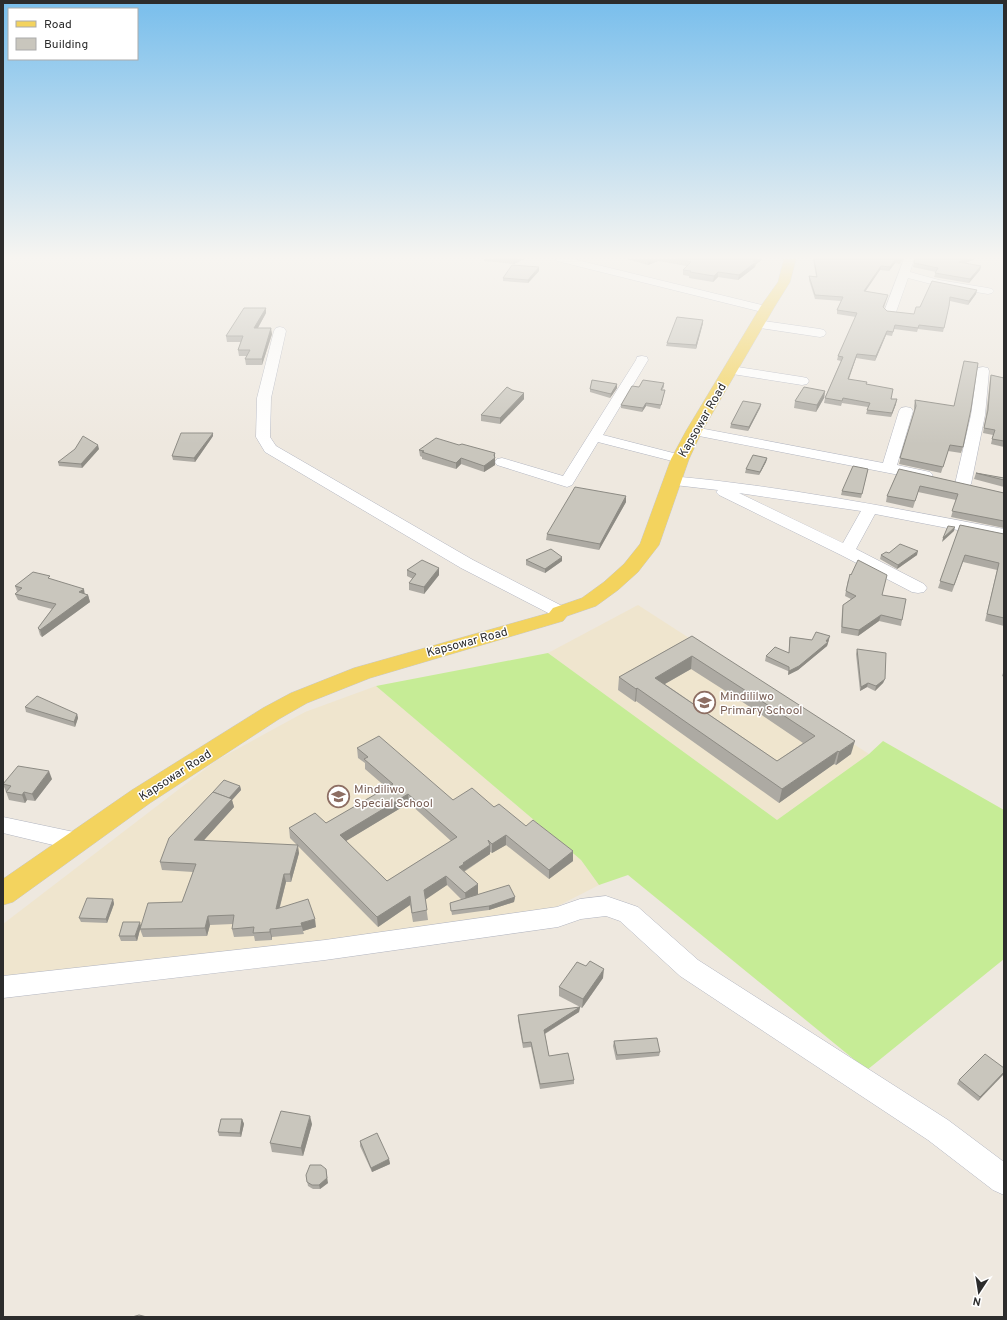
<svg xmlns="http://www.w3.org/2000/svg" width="1007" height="1320" font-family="Overpass,sans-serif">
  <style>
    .education { fill: #efe5ce }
    .pitch { fill: #c6ec96 }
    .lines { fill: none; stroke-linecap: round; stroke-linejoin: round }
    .minor-casing { stroke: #b2b5c0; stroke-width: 1 }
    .major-casing { stroke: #c8c8c8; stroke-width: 1 }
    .minor { fill: #fff; fill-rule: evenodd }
    .major { fill: #f3d35e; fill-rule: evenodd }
    .wall { fill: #adaaa3; fill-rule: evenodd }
    .shaded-wall { fill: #8d8b84 }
    .building { fill: #c9c6bd; stroke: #8d8b84; fill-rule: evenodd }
    .labels { text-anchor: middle; stroke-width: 3; stroke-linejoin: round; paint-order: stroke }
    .street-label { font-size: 12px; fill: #2c2c2c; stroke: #fff }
    .education-label { font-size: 12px; fill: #785e54; stroke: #fff; text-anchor: start }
  </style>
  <rect width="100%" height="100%" fill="#eee8df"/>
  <g class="education">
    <polygon points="638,605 869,754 777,820 548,653"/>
    <polygon points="376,686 581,860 599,885 554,908 402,932 227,953 3,976 3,924 217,760 305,712"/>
  </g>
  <polygon class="pitch" points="548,653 777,820 869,754 883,741 1004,810 1004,959 867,1070 628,875 599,885 581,860 376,686"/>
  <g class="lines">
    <defs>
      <g id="minor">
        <polygon points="556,259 573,259 770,307 772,309 770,311 766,313 557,261"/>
        <polygon points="904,259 914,259 910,272 939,280 988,288 992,289 994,291 992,293 988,294 939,286 908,278 896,312 894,314 886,314 884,312"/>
        <polygon points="757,320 820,329 824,330 826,333 824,336 820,337 753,327 751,324 753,321"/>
        <polygon points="280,327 284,328 286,331 271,398 270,437 276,446 473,560 566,608 569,612 566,616 560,617 554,616 461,568 265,452 256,437 257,398 274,331 276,328"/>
        <polygon points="642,356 647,357 648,360 603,435 685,456 687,459 685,462 680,463 598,442 572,485 567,487 497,465 495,462 497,459 502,458 563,476 636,360 637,357"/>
        <polygon points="731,366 802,377 807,378 809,381 807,384 802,385 726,373 725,370 726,367"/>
        <polygon points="983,367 988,368 989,371 985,415 971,484 968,487 963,489 958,487 955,484 971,415 977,371 978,368"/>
        <polygon points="906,407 911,408 913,411 897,465 930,472 933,475 930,478 925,480 694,435 689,434 687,431 689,428 694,427 883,463 899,411 901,408"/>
        <path d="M671 476C783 486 894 508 1004 529V539L875 514 856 549 924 584 927 588 924 592 918 593 912 592 841 555 719 495 716 492 718 490 666 484 663 481 666 478ZM739 493 861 511 843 543Z"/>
        <polygon points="3,817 74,832 82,835 85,841 82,847 74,850 3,833"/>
        <polygon points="606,896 638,907 698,960 948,1120 1004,1162 1004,1195 993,1190 928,1140 680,976 620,921 606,916 581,919 558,927 325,960 3,998 3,976 325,940 557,907 580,899"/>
      </g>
      <polygon id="major" points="784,259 796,259 790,282 775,306 702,431 689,459 659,545 638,572 618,590 596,606 567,616 563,621 370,678 307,703 279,719 150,803 13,902 3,905 3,879 132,790 263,708 291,693 354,668 549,613 553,608 582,598 604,582 624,564 640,544 671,459 686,431 761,306 778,282"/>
    </defs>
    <use href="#minor" class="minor-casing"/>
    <use href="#major" class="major-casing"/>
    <use href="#minor" class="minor"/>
    <use href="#major" class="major"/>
  </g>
  <g class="wall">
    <polygon points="484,259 524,259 514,264 484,261"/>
    <polygon points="626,259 763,259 756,264 755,267 738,280 718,277 713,282 689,278 689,276 683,275 683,270 687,266 658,261 648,265"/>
    <polygon points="813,259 903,259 900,264 895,263 889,271 880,270 865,291 888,295 884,308 887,311 914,314 920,307 932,281 976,294 968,305 950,301 949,306 943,332 918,329 917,332 894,329 892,336 886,335 875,361 856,358 849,379 866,384 891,399 896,404 891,417 866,414 868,407 842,403 841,406 824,403 825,398 841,361 837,360 838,356 856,317 837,314 837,310 841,301 815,299 809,280 809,276 816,276"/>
    <polygon points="915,259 975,259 965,263 981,266 980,270 969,283 934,277 936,272 913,267"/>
    <polygon points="539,271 528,283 503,281 503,278"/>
    <polygon points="266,313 258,328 272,334 262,365 246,365 245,359 247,356 239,356 238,350 241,342 227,342 226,336"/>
    <polygon points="703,323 696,349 666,346 667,343"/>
    <polygon points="991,375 1004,378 1004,447 991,444 993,435 983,433 986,415 990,380"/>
    <polygon points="664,383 664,387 662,390 665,390 664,394 660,409 646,406 642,412 621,408 621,405 639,387"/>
    <polygon points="617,388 610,398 590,392 590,389"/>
    <polygon points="512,390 524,393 524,399 500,424 481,421 481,415"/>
    <polygon points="825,391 824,398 816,412 794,408 795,401"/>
    <polygon points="915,400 963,447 961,453 948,451 941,473 899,464 914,411 914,406"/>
    <polygon points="761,404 760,408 748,431 730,428 731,424"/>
    <polygon points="213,436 195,462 173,460 172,456"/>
    <polygon points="459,445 495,453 495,465 484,472 461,464 456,469 422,459 422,457 420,456 419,450"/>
    <polygon points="99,449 82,468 59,466 58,462"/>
    <polygon points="767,458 766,462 759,475 745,473 746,469"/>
    <polygon points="868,469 861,498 841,495 842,491"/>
    <polygon points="899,469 1004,493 1004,528 951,517 956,500 918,492 913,508 886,502 887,496"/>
    <polygon points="976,473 1004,478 1004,487 974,479"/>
    <polygon points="626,496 626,502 599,550 546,540 547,534"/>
    <polygon points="960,525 1004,534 1004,626 985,621 997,570 963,562 952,592 938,588"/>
    <polygon points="889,553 917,555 897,569 880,559 881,555"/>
    <polygon points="526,560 562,561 545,573 526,565"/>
    <polygon points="407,570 439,575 424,594 409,590 409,583 413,579 407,576"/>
    <polygon points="51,579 88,595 90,602 42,637 40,635 38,628 52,609 18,600 15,594 17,592 15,586"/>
    <polygon points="848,580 882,595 902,620 901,626 879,621 858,636 841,633 842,611 843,605 851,599 845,596"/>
    <path d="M692 636 851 754 836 765 834 764 779 803 636 701 635 702 618 690 619 677ZM691 669 738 699 803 743 777 761 665 684Z"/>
    <polygon points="790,637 812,640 829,640 827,646 798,670 788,675 788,671 765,661 766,656 789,652 789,641"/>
    <polygon points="857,649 885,679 883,683 875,691 867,687 860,691 856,654"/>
    <polygon points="1004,670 1004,677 1002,676"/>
    <polygon points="25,707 77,714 78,718 75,727 26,712"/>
    <path d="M357 748 453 800 494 807 526 826 573 851V861L549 879 506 845 492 853 490 852V854L464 872 478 894 476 895 515 897 514 902 489 910 452 915 450 903 462 900 447 885 425 899 428 920 413 922 410 905 378 927 290 838 289 828 326 823 387 788 365 769V763L358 758ZM409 803 451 841 387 881 346 841Z"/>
    <polygon points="52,779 35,801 27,800 25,803 9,800 3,784"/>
    <polygon points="240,786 241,790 232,800 234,807 203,841 299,853 291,882 286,882 280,907 316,927 303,931 304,934 272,937 272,940 255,941 254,936 234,937 232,929 233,924 210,925 207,936 143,937 140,929 137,941 121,941 119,936 141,925 182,902 193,872 162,870 160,862"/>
    <polygon points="113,899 114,904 107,923 81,922 79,918"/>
    <polygon points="586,966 603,978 582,1008 559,996 559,987"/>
    <polygon points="580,1007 579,1012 545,1034 549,1056 574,1080 574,1084 540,1089 531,1047 523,1048 518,1020 518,1015"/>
    <polygon points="614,1041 660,1052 659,1056 616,1060 613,1046"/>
    <polygon points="1004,1068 978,1101 957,1084 959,1080"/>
    <polygon points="242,1119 244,1124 241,1137 219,1136 218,1132"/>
    <polygon points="312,1124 303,1156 272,1152 270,1143"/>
    <polygon points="360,1141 389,1159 390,1164 372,1172 360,1146"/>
    <polygon points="306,1175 328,1183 320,1189 313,1189 308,1186"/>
  </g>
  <g class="shaded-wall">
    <polygon points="518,259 524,259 514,264 514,260"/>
    <polygon points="651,259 658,259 658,261 648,265 648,260"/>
    <polygon points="757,259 763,259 756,264 755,267 738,280 739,275"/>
    <polygon points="896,259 895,263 889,271 890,267"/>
    <polygon points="967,259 975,259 958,266 959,262"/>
    <polygon points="881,266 880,270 863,295 864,291"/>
    <polygon points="981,266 980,270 969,283 970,279"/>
    <polygon points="539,267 539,271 528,283 528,280"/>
    <polygon points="718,272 718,277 713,282 714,276"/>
    <polygon points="977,290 976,294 968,305 969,301"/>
    <polygon points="266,308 266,313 255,333 254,328"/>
    <polygon points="703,320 703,323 696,349 696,345"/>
    <polygon points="271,328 272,334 262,365 262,359"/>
    <polygon points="887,331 886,335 875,361 876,356"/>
    <polygon points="857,354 856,358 847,383 848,379"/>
    <polygon points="617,384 617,388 610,398 611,394"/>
    <polygon points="825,391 824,398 816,412 817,405"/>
    <polygon points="524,393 524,399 500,424 500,418"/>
    <polygon points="897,399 896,404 891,417 892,413"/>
    <polygon points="646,403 646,406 642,412 643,408"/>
    <polygon points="761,404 760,408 748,431 749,427"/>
    <polygon points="213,433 213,436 195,462 194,458"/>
    <polygon points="98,445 99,449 82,468 81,464"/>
    <polygon points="495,453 495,465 484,472 484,466"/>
    <polygon points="461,458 461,464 456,469 456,463"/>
    <polygon points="767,458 766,462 759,475 760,472"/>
    <polygon points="626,496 626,502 599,550 600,544"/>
    <polygon points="955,527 954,531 942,542 943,538"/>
    <polygon points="918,551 917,555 897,569 898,565"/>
    <polygon points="562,557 562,561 545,573 545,569"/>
    <polygon points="439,568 439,575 424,594 424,587"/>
    <polygon points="84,589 85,596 79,592"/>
    <polygon points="88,595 90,602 42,637 40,630"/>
    <polygon points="881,615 879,621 858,636 859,630"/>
    <polygon points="830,636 827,646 798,670 788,675 789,671 826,641"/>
    <polygon points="692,656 691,669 654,690 655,678"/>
    <polygon points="885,679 883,683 875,691 876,686"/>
    <polygon points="868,683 867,687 860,691 861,687"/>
    <polygon points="637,688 636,701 635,702 636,689"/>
    <polygon points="77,714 78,718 75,727 74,722"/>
    <polygon points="855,741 851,754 836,765 839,752"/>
    <polygon points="838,751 834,764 779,803 782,789"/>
    <polygon points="49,771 52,779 35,801 32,794"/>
    <polygon points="240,786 241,790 232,800 234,807 196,849 194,840 229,798"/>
    <polygon points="24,792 27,800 25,803 22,795"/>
    <polygon points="408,794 409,803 341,844 340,835"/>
    <polygon points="506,835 506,845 492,853 492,844"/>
    <polygon points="298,845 299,853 291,882 290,874"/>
    <polygon points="490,845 490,854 464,871 459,867 463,863"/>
    <polygon points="573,851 573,861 549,879 549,870"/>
    <polygon points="284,874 286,882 277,917 276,909"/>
    <polygon points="446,876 447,885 425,900 424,890"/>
    <polygon points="478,884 478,894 466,903 465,893"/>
    <polygon points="410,896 410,905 378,927 377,917"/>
    <polygon points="515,897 514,902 489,910 489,906"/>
    <polygon points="113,899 114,904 107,923 106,919"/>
    <polygon points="208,916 210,925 207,936 205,928"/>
    <polygon points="315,919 316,927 303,931 301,923"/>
    <polygon points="140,922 141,926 137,941 135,936"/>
    <polygon points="270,929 272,937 272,940 270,932"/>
    <polygon points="604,969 603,978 582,1008 583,999"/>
    <polygon points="580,1007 579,1012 544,1034 544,1030"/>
    <polygon points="1004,1072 1004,1074 978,1101 980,1097"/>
    <polygon points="310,1116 312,1124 303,1156 301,1148"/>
    <polygon points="242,1119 244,1124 241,1137 240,1133"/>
    <polygon points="389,1159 390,1164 372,1172 371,1168"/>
    <polygon points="326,1169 328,1183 320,1189 319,1185"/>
  </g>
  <g class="building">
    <polygon points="495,259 518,259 514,260"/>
    <polygon points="676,259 757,259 753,261 756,262 739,275 718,272 714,276 690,272 691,271 683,270 691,262"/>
    <polygon points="814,259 902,259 901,260 896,259 890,267 881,266 864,291 888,295 883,307 887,311 914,314 916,307 920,307 932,281 977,290 969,301 950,297 949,306 944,328 919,325 918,328 895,325 893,332 887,331 876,356 857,354 848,379 867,382 866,384 893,389 891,399 897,399 892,413 867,410 870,403 843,398 842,401 825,398 843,357 838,356 857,313 837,310 843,297 815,295 809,276 817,277"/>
    <polygon points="915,259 967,259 959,262 981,266 970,279 935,273 938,268 914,263"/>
    <polygon points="512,265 539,267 528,280 503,278"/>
    <polygon points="244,308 266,308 254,328 271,328 262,359 245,359 250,350 238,350 243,336 226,336"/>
    <polygon points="677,317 703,320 696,345 667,343"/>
    <polygon points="964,361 978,363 971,409 963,447 950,445 943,467 900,458 916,406 915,400 954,406"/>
    <polygon points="991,375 1004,378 1004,441 992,439 995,430 984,428 988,410"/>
    <polygon points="592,380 617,384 611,394 590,389"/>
    <polygon points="643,380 664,383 661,390 665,390 661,405 646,403 643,408 621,405 632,386 639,387"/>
    <polygon points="507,387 512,390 524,393 500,418 481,415"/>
    <polygon points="804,387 825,391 817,405 795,401"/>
    <polygon points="743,401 761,404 749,427 731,424"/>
    <polygon points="181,433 213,433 194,458 172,456"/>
    <polygon points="83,436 98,445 81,464 58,462 75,449"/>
    <polygon points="436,438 459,445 462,444 495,453 494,455 495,458 484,466 461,458 456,463 422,452 424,451 419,450"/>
    <polygon points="753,455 767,458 760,472 746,469"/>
    <polygon points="853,466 868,469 862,494 842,491"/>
    <polygon points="899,469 1004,493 1004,521 952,511 958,494 920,486 915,501 887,496"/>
    <polygon points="976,473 1004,478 1004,480"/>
    <polygon points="575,487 626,496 600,544 547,534"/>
    <polygon points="960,525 1004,534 1004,618 987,614 999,563 965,555 954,585 940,581"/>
    <polygon points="948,526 955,527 943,538"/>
    <polygon points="900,544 918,551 898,565 881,555 886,552 889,553"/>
    <polygon points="551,549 562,557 545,569 526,560"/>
    <polygon points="422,560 439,568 424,587 409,583 416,574 407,570"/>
    <polygon points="858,560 887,575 882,595 906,599 902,620 881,615 859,630 842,627 843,605 856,596 846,591 850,574 851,575"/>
    <polygon points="33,572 50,576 48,578 84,589 79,592 88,595 40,630 38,628 56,604 15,594 22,588 15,586"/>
    <polygon points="816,632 830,636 826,641 828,642 799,666 789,671 789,667 766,656 775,647 789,653 790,637 812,640"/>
    <path d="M692 636 855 741 839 752 838 751 782 789 637 688 636 689 619 677ZM692 656 740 687 815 736 777 761 655 678Z"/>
    <polygon points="857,649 886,653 885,679 876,686 868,683 861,687"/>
    <polygon points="37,696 77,714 74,722 25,707"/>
    <path d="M379 736 453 800 472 788 494 807 499 804 526 826 533 820 573 851 549 870 506 835 492 844 488 840 490 845 463 863 464 864 459 867 478 884 465 893 446 876 424 890 427 910 412 913 410 896 377 917 289 828 315 813 326 823 393 784 364 759 368 757 357 748ZM408 794 457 837 387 881 340 835Z"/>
    <polygon points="18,766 49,771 32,794 24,792 22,795 6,792 11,786 3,784"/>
    <polygon points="224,780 240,786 229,798 213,792"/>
    <polygon points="213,792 232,799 194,840 298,845 290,874 284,874 276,909 308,899 315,919 301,923 302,926 270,929 270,932 253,933 254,927 232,929 234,915 208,916 205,928 140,929 148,903 182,902 196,864 160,862 169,838"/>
    <polygon points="509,885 515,897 489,906 451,911 450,903"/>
    <polygon points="87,898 113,899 106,919 79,918"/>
    <polygon points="123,922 140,922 135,936 119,936"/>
    <polygon points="590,961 604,969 583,999 559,987 577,962 586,966"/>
    <polygon points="580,1007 544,1030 549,1056 568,1053 574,1080 540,1084 531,1042 523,1043 518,1015"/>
    <polygon points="657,1038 660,1052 617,1055 614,1041"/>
    <polygon points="985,1054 1004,1068 1004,1072 980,1097 959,1080"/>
    <polygon points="281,1111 310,1116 301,1148 270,1143"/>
    <polygon points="221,1119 242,1119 240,1133 218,1132"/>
    <polygon points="377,1133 389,1159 371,1168 360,1141"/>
    <polygon points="310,1165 321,1165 326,1169 327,1178 319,1185 312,1185 307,1182 306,1175"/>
    <polygon points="139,1315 147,1317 132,1317"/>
  </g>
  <linearGradient id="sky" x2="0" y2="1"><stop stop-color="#78beec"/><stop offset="0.58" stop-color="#f7f5f1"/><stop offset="1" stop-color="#f7f5f1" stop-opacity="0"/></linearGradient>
  <rect width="1007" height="444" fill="url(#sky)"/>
  <defs>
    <symbol id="school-ring" viewBox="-11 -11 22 22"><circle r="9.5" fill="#fff" stroke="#8d6e63" stroke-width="1.5"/><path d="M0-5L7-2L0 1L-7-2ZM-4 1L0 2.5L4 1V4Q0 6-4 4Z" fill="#8d6e63"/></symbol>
  </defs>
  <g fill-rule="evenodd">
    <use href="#school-ring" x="692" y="690" width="25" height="25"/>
    <use href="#school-ring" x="326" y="784" width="25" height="25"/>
  </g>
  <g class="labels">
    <g class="street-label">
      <text transform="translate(702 420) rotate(-60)" y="4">Kapsowar Road</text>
      <text transform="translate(467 642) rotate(-15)" y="4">Kapsowar Road</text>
      <text transform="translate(175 775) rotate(-33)" y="4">Kapsowar Road</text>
    </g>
    <g class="education-label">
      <text x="720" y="700">Mindililwo<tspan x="720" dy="14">Primary School</tspan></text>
      <text x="354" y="793">Mindiliwo<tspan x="354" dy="14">Special School</tspan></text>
    </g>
  </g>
  <rect width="1007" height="1320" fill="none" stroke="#2c2c2c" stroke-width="8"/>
  <rect x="8" y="8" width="130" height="52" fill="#ffffff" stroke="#ababab"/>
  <rect x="16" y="21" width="20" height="6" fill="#f3d35e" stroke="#ababab"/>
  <text x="44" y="28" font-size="12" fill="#2c2c2c">Road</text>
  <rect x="16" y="38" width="20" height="12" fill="#c9c6bd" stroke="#ababab"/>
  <text x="44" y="48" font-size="12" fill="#2c2c2c">Building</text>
  <g transform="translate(979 1292) rotate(192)" stroke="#ffffff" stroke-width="3" paint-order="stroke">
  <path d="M0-3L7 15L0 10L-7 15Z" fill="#2c2c2c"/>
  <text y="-6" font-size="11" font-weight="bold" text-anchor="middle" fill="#2c2c2c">N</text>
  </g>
</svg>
